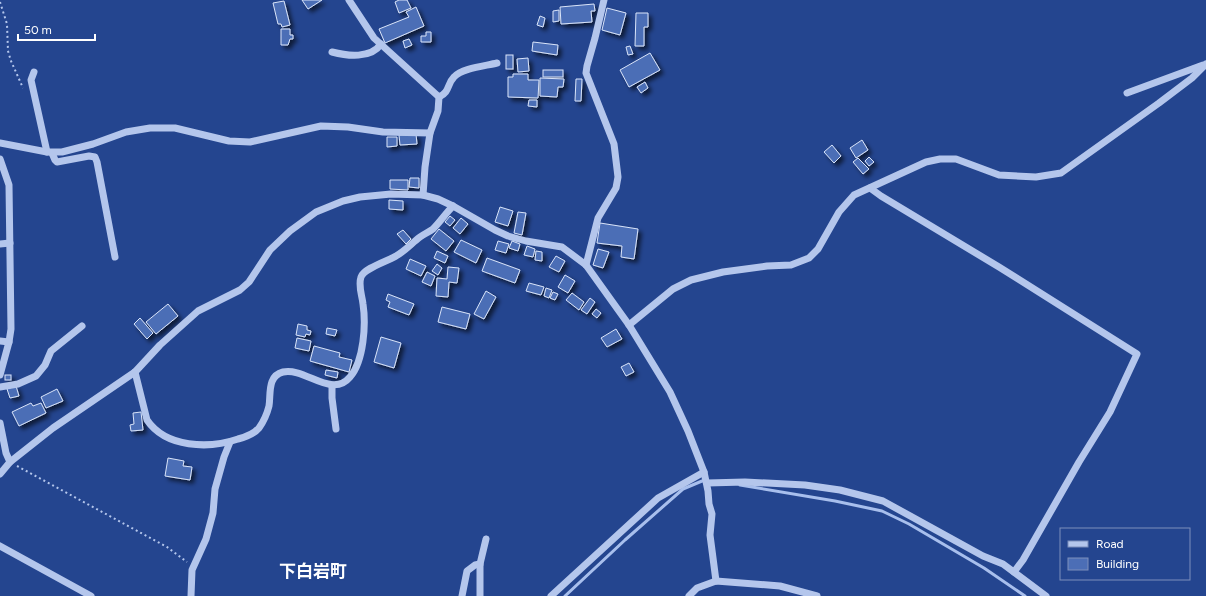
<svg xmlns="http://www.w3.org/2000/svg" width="1206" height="596" font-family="Figtree,'Noto Sans JP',sans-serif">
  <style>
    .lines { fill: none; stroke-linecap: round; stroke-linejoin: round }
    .stream { stroke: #a8bfed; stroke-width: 3 }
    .building { fill: #4c6eb6; stroke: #d9e4f9; filter: url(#shadow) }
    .path { stroke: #b4c6ec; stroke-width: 2; stroke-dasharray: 2 3; stroke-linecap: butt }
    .minor { stroke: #b4c6ec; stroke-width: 7 }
    .labels { text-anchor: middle; stroke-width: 3.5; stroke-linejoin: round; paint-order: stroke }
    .quarter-label { font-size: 17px; font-weight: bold; fill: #fff; stroke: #24458f }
  </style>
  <defs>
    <filter id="shadow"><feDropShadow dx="3.5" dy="3.5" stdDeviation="2" flood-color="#0009"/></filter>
  </defs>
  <rect width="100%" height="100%" fill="#24458f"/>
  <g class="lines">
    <g class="stream">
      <polyline points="740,485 835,501 882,511 909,524 984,568 1025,596"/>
      <polyline points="565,596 625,540 683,489 702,481 707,481"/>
    </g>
  </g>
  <g class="building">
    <polygon points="302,0 322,0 308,9"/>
    <polygon points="399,0 407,0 411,8 399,13 395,2"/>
    <polygon points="284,1 290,25 282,27 281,24 278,24 273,3"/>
    <polygon points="594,4 595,11 591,11 592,22 561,24 560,7"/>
    <polygon points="416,7 424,26 385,43 379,29 409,17 406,12"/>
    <polygon points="607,8 626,13 620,35 602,30"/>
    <polygon points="559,10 559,21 553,22 553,11"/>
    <polygon points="636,13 648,13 648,27 644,27 644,46 635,46"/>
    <polygon points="540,16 545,18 543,27 537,25"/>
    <polygon points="281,29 290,29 290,35 293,35 293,39 290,39 288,45 281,45"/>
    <polygon points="426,32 431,32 431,42 421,42 421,36 426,36"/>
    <polygon points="409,39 412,45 405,48 403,41"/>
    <polygon points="533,42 558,45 557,55 532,51"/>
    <polygon points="630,46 633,54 628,55 626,47"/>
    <polygon points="650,53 660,70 629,87 620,70"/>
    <rect x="506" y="55" width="7" height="14"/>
    <polygon points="528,58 529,71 518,72 517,59"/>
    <rect x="543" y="70" width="20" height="7"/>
    <polygon points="513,74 528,74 528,80 539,80 538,98 508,97 508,77 513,77"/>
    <polygon points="540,78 564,79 563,87 558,87 557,97 540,96"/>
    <polygon points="576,79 582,79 581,101 575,101"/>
    <polygon points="645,82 648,88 641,93 637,87"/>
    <polygon points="529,100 537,100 537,107 528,106"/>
    <polygon points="416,134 417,144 400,145 399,135"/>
    <polygon points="387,137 397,137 397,146 387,147"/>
    <polygon points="862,140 868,150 856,158 850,148"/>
    <polygon points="832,145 841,156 834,163 824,152"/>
    <polygon points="869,157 874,162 869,166 865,161"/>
    <polygon points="858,158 869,169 863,174 853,162"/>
    <polygon points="410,178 419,178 419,188 409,187"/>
    <polygon points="390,180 408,180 408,190 390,189"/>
    <polygon points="389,200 403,201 403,210 389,209"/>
    <polygon points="500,207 513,211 508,226 495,222"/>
    <polygon points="518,212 526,213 522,235 514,233"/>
    <polygon points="450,216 455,220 450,226 445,222"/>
    <polygon points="461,218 468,224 460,234 453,228"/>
    <polygon points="600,223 638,229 634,259 621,257 622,246 597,243"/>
    <polygon points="439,229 454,241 446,251 431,239"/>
    <polygon points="403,230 411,239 406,244 397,234"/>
    <polygon points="461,240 482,250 476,263 454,252"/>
    <polygon points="498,241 509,244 506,253 495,250"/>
    <polygon points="512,241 520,244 518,251 509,248"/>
    <polygon points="527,246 535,249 533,257 524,255"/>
    <polygon points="598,249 609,252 603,268 593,265"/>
    <polygon points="437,251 448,256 445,263 434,258"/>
    <polygon points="536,251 542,252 542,261 535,260"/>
    <polygon points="556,256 565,261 559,272 549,267"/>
    <polygon points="487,258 520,270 515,283 482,271"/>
    <polygon points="410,259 426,266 421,276 406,269"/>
    <polygon points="437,264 442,268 438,275 432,271"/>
    <polygon points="448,267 459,268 457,283 449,282 448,297 436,296 437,278 447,279"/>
    <polygon points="427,272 435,276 431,286 422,282"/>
    <polygon points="565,275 575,281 568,293 558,287"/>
    <polygon points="529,283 544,287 541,295 526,291"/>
    <polygon points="546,288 552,290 549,298 544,296"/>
    <polygon points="486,291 496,297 484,319 474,314"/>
    <polygon points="553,292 558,294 555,300 550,298"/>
    <polygon points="572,293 584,302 579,310 566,300"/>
    <polygon points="388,294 414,304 409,315 388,307 390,302 386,300"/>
    <polygon points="590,298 595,302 587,314 581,310"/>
    <polygon points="168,304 178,316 156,334 146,322"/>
    <polygon points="442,307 470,314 466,329 438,322"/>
    <polygon points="596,309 601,313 597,318 592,314"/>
    <polygon points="140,318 153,333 147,339 134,324"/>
    <polygon points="298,324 307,326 307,330 311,331 310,335 306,334 305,337 296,335"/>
    <polygon points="327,328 337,330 335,336 326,334"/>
    <polygon points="616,329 622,339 607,347 601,338"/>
    <polygon points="381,337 401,343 394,368 374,362"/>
    <polygon points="297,338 311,341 309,351 295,348"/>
    <polygon points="314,346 340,353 339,357 352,360 349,372 310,361"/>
    <polygon points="629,363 634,372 626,376 621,367"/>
    <polygon points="326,370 338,372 337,378 325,375"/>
    <rect x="5" y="375" width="6" height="5"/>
    <polygon points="16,386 19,396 10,398 7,389"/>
    <polygon points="57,389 63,401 46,408 41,397"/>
    <polygon points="31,403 33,406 41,403 46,413 19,426 12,412"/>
    <polygon points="141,412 143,430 131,431 130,425 134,424 133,413"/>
    <polygon points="168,458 184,461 183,466 192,467 190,480 165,476"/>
  </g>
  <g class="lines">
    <g class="path">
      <polyline points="0,2 7,24 8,51 11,61 23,88"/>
      <polyline points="17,466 167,547 187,562"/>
    </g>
    <g class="minor">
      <polyline points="349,0 374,38 439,97 438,111 430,133 425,167 423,195"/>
      <path d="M332 52C347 56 371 59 381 44"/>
      <polyline points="34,72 31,80 47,152"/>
      <polyline points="1127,93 1203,65"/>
      <path d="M439 97C450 92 447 84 454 77 462 68 485 66 497 63"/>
      <polyline points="0,143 47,152 62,152 93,144 126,132 150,128 175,128 229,141 250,142 321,126 348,127 383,132 430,133"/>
      <polyline points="52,153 55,160 57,162 89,156 95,157 97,162 115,257"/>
      <polyline points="0,159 9,185 11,329 9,342 0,375"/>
      <polyline points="870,188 881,196 999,267 1137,354 1110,412 1079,462 1023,560 1014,572"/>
      <polyline points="0,244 10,243"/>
      <polyline points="586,265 598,218 616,188 618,177 614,144 586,73 587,66 595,38 604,0"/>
      <polyline points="629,325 673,289 691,280 723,272 767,266 791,265 809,258 818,249 839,212 854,195 926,162 940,159 956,159 999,175 1036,177 1061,173 1159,103 1192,78 1206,64"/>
      <polyline points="0,341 9,342"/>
      <path d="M135 372 147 420C166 448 209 449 238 439 246 437 254 434 259 428 264 421 267 414 269 406 271 394 267 376 283 372 305 367 332 399 350 377 364 361 366 324 363 304 362 295 358 286 361 277 364 268 388 261 396 256 405 251 412 243 420 237 424 234 429 232 433 229 440 222 446 213 453 206"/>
      <polyline points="332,385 332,398 336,429"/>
      <polyline points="0,387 18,384 36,376 45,365 51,351 82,326"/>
      <polyline points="0,423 6,453 10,462"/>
      <polyline points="0,474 10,462 53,428 135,372 160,345 198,311 240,290 249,282 270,250 290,231 316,212 343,201 360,197 391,194 423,195 438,199 453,206 495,230 508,236 526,241 562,247 586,265 629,325 670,392 688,431 704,472 708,491 709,504 712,514 710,535 716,581"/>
      <polyline points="707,483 745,482 805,485 840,490 883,501 983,556 1003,564 1046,596"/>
      <polyline points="0,546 91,596"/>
      <polyline points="191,596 192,570 206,539 213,513 215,489 224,457 230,442"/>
      <polyline points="462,596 467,571 475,565 480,564"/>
      <polyline points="480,596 480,564 486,539"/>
      <polyline points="551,596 658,498 704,472"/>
      <polyline points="689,596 697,588 716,581 780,586 817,596"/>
    </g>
  </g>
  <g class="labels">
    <g class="quarter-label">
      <text x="313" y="577">下白岩町</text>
    </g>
  </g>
  <rect x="1060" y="528" width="130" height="52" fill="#24458f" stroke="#7c8fbc"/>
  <rect x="1068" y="541" width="20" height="6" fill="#b4c6ec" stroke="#7c8fbc"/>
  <text x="1096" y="548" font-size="12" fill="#ffffff">Road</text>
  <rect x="1068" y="558" width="20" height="12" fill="#4c6eb6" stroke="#7c8fbc"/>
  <text x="1096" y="568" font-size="12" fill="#ffffff">Building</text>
  <path d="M18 34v6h77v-6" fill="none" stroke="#ffffff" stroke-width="2"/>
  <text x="24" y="34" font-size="12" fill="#ffffff" stroke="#24458f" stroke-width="3" paint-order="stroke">50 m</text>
</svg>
